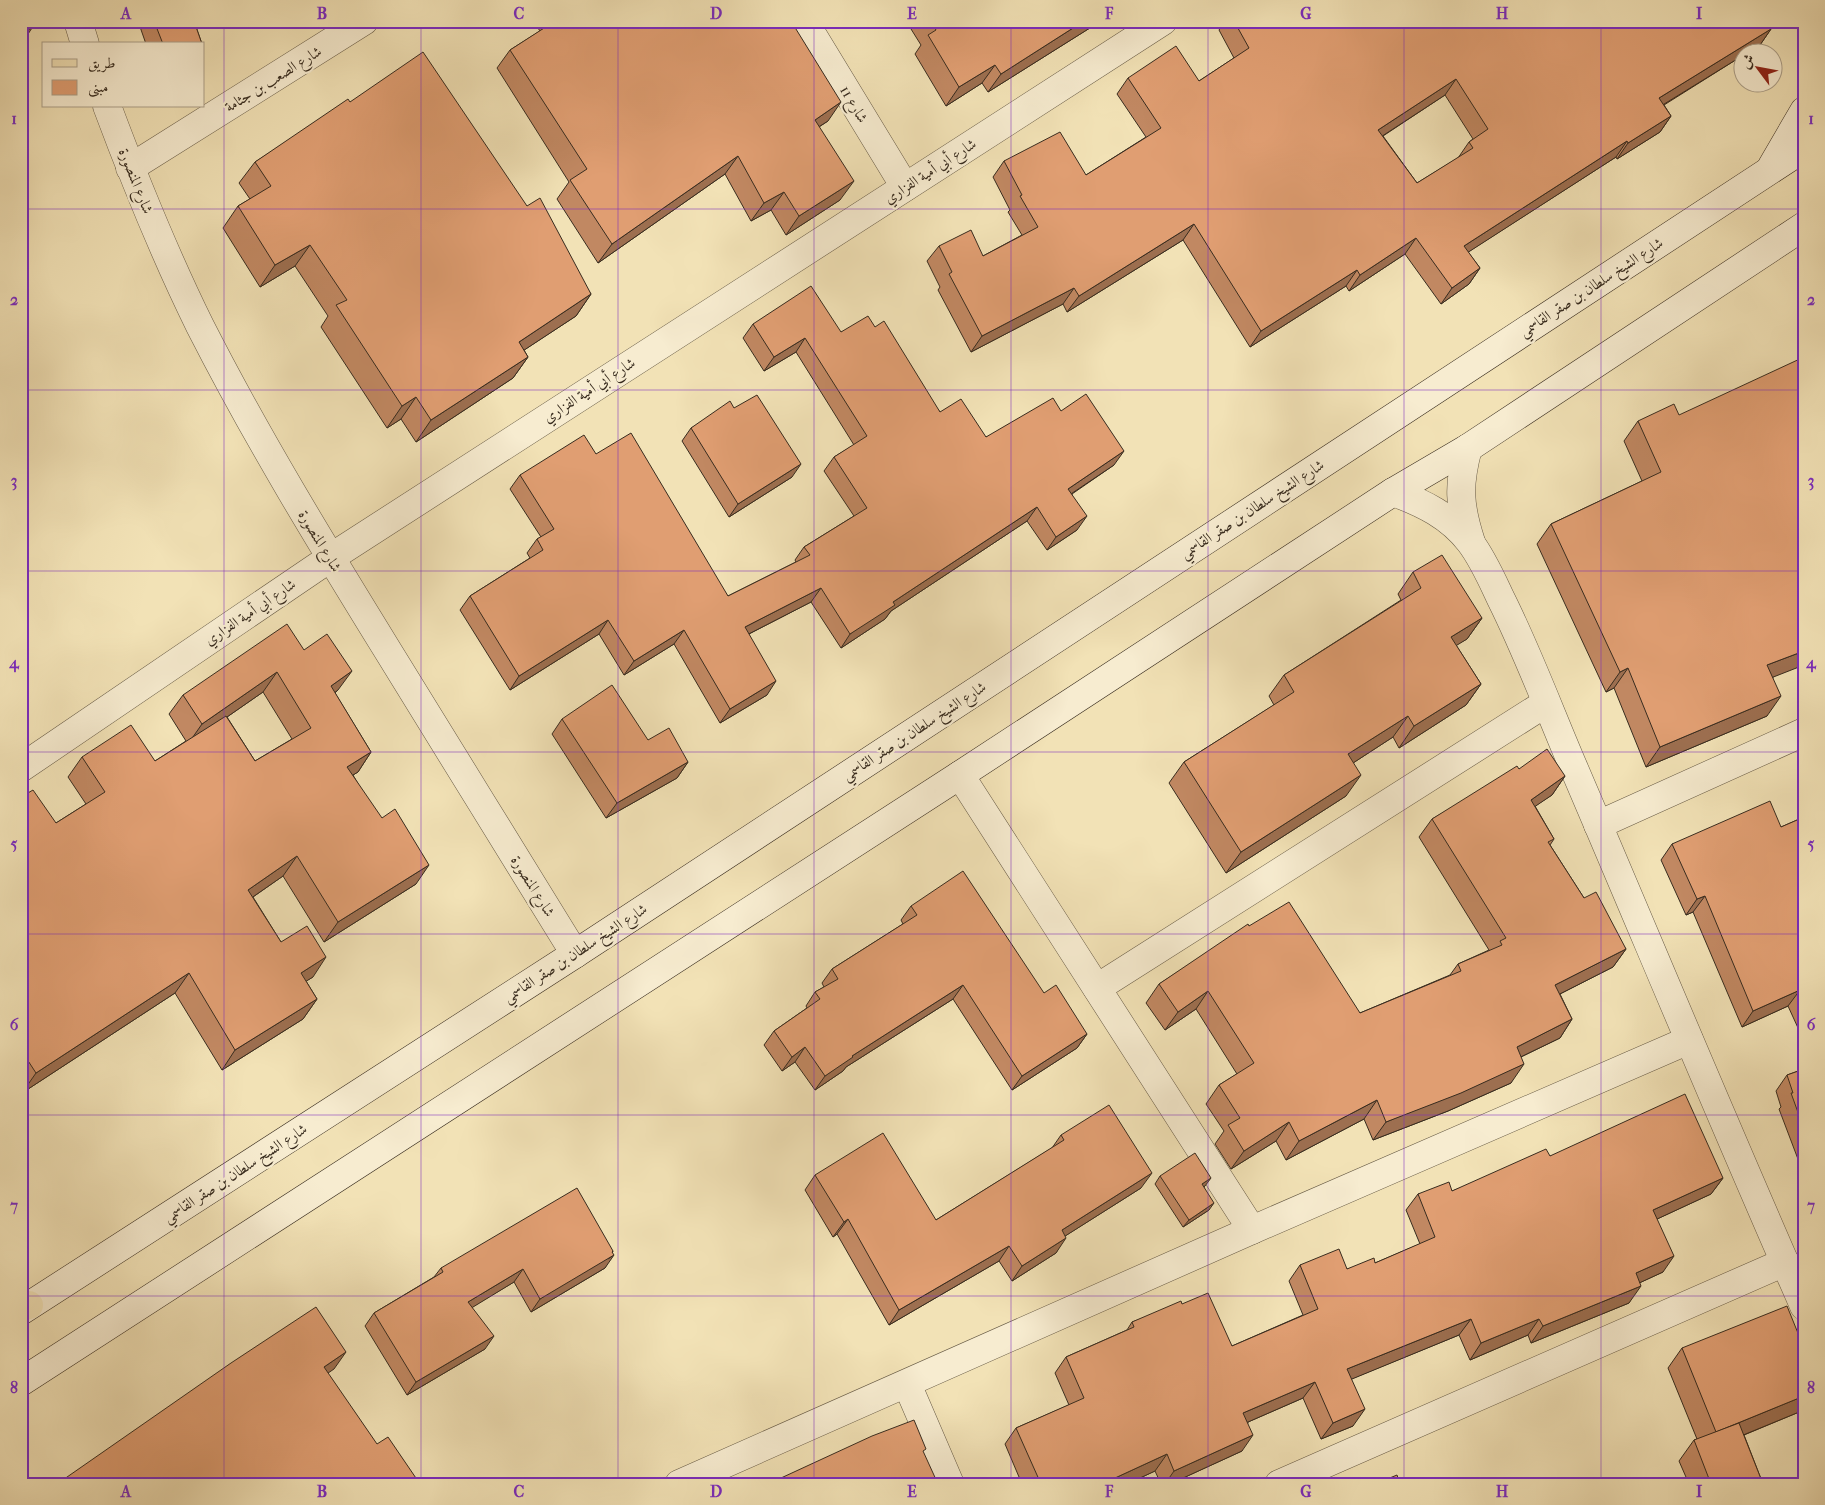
<svg xmlns="http://www.w3.org/2000/svg" width="1825" height="1505" font-family="'IM FELL French Canon',Amiri,serif">
  <style>
    .lines { fill: none; stroke-linecap: round; stroke-linejoin: round }
    .street-casing { stroke: #665a45; stroke-width: 29 }
    .secondary-casing { stroke: #382c1f; stroke-width: 29 }
    .primary-casing { stroke: #382c1f; stroke-width: 29 }
    .street { stroke: #f7ecd0; stroke-width: 28 }
    .secondary { stroke: #f7ecd0; stroke-width: 28 }
    .primary { stroke: #f2e2b6; stroke-width: 28 }
    .wall { fill: #c18862; stroke: #382c1f; fill-rule: evenodd }
    .shaded-wall { fill: #9d6f50; stroke: #382c1f }
    .building { fill: #e09e72; stroke: #382c1f; fill-rule: evenodd }
    .grid { fill: none; stroke: #7b2cbf; stroke-width: 1; stroke-opacity: 0.55 }
    .labels { text-anchor: middle; stroke-width: 4.5; stroke-linejoin: round; paint-order: stroke }
    .street-label { font-size: 15px; fill: #382c1f; stroke: #f7ecd0 }
    .neatline { fill: none; stroke: #7b2cbf; stroke-width: 2 }
    .grid-label { font-size: 16px; text-anchor: middle; font-weight: bold; fill: #7b2cbf }
  </style>
  <rect width="100%" height="100%" fill="#f2e2b6"/>
  <filter id="stains"><feTurbulence type="fractalNoise" baseFrequency=".004" numOctaves="4"/><feColorMatrix values="0 0 0 0 .2 0 0 0 0 .09 0 0 0 0 .02 0 0 0 .5 -.17"/></filter>
  <radialGradient id="worn" r=".72"><stop offset=".6" stop-color="#630" stop-opacity="0"/><stop offset="1" stop-color="#630" stop-opacity=".3"/></radialGradient>
  <g class="lines">
    <defs>
      <g id="street">
        <polyline points="78,21 85,44"/>
        <polyline points="804,21 905,187"/>
        <path d="M107 106C135 181 165 255 200 326 257 438 322 544 388 651 450 752 513 853 575 954"/>
        <polyline points="130,168 364,21"/>
        <path d="M1468 448C1458 485 1459 505 1471 542"/>
        <path d="M1393 492C1423 503 1450 516 1470 542 1483 559 1492 580 1501 599 1528 653 1549 710 1573 766 1650 946 1725 1127 1804 1306"/>
        <polyline points="21,768 330,558 1163,21"/>
        <polyline points="960,775 1252,1230"/>
        <polyline points="1598,825 1804,732"/>
        <polyline points="1097,988 1546,703"/>
        <polyline points="907,1384 950,1484"/>
        <polyline points="679,1484 1252,1230 1689,1040"/>
        <polyline points="1279,1484 1785,1262"/>
      </g>
      <g id="secondary">
        <polyline points="1772,166 1804,111"/>
        <polyline points="21,1311 575,954 1804,148"/>
        <polyline points="21,1382 960,775 1393,492 1468,448 1804,226"/>
      </g>
      <polyline id="primary" points="21,1307 29,1305"/>
    </defs>
    <use href="#street" class="street-casing"/>
    <use href="#secondary" class="secondary-casing"/>
    <use href="#primary" class="primary-casing"/>
    <use href="#street" class="street"/>
    <use href="#secondary" class="secondary"/>
    <use href="#primary" class="primary"/>
  </g>
  <g class="wall">
    <polygon points="138,21 194,21 202,44 146,44"/>
    <polygon points="533,21 791,21 828,121 819,127 840,200 786,235 771,210 751,221 725,174 598,263 557,199 569,182 497,68 510,50 540,31"/>
    <polygon points="906,21 1101,21 988,92 982,83 946,106 915,54 921,45"/>
    <path d="M1225 21H1767L1771 29 1760 45 1748 52H1742V56L1664 105 1671 116 1660 132 1617 159 1616 157 1468 252 1480 268 1469 284 1441 304 1405 254 1349 291 1346 286 1250 347 1183 240 1067 312 1063 304 971 352 938 290 940 287 927 261 939 246 983 256 1022 235 1008 212 1010 210 993 177 1004 161 1086 175 1146 137 1117 94 1128 78 1199 81 1234 58 1219 30ZM1445 95 1473 139 1469 142 1458 158 1417 183 1383 136Z"/>
    <polygon points="350,102 527,206 591,294 576,316 524,350 528,357 513,378 416,442 401,419 387,428 321,327 328,316 295,266 260,287 223,228 238,206 250,199 239,183 255,162"/>
    <polygon points="753,324 841,332 875,327 940,412 986,437 1061,411 1114,465 1072,494 1077,530 1047,550 1027,521 891,611 885,619 841,648 811,602 749,634 767,695 720,723 674,644 624,675 599,634 510,690 460,610 470,596 530,558 527,553 537,539 541,537 510,489 520,475 596,454 728,596 796,562 795,560 804,547 854,516 824,471 834,457 854,445 796,352 764,371 743,338"/>
    <polygon points="734,408 792,477 729,517 682,441 691,428"/>
    <polygon points="1638,421 1773,677 1767,716 1646,767 1614,688 1606,692 1537,544 1551,524 1642,481 1624,441"/>
    <polygon points="1413,572 1482,618 1467,639 1456,645 1481,684 1466,705 1399,748 1393,737 1353,763 1346,796 1226,873 1169,783 1184,762 1274,705 1269,696 1284,675 1401,600 1398,594"/>
    <path d="M304 650 338 690 335 693 371 752 358 772 353 775 416 884 324 942 283 876 253 897 281 942 313 977 306 981 317 999 303 1019 222 1070 175 993 22 1093 21 1091V797L56 823 86 804 68 777 82 757 155 761 186 741 169 714 183 695ZM263 692 292 739 255 761 227 717Z"/>
    <polygon points="562,719 648,740 688,762 677,778 606,818 552,734"/>
    <polygon points="1519,769 1565,776 1552,795 1535,806 1554,839 1550,845 1584,898 1626,949 1613,967 1560,994 1572,1019 1560,1038 1521,1057 1511,1083 1448,1111 1373,1140 1364,1119 1286,1160 1276,1141 1231,1169 1215,1144 1224,1131 1206,1104 1219,1085 1237,1074 1196,1009 1165,1030 1146,1003 1159,984 1249,926 1360,1013 1450,975 1458,964 1489,950 1419,837 1432,819"/>
    <polygon points="1804,817 1804,1041 1788,1006 1742,1027 1693,912 1686,915 1661,860 1672,844 1781,827"/>
    <polygon points="911,906 1044,993 1087,1034 1077,1048 1012,1090 953,999 846,1067 843,1071 815,1090 795,1062 782,1071 764,1045 774,1031 807,1008 806,1006 815,992 824,987 822,983 832,969 903,924 901,920"/>
    <polygon points="1804,1069 1804,1175 1779,1109 1781,1107 1776,1091 1787,1075"/>
    <polygon points="1061,1135 1141,1188 1065,1236 1056,1253 1012,1281 999,1261 889,1325 837,1234 833,1237 805,1190 815,1175 936,1220 1052,1148"/>
    <polygon points="1550,1156 1723,1178 1711,1194 1657,1219 1663,1272 1639,1283 1629,1303 1531,1343 1528,1335 1470,1360 1459,1335 1351,1379 1353,1426 1321,1439 1303,1398 1248,1422 1242,1451 1170,1484 1161,1484 1155,1471 1127,1484 1022,1484 1005,1444 1016,1428 1069,1405 1055,1373 1066,1357 1127,1330 1132,1322 1182,1304 1232,1346 1303,1315 1289,1281 1300,1265 1347,1269 1375,1263 1420,1244 1406,1210 1418,1194 1452,1191"/>
    <polygon points="1160,1176 1205,1186 1204,1187 1209,1210 1183,1227 1155,1184"/>
    <polygon points="613,1251 605,1268 531,1312 514,1282 472,1307 485,1349 407,1395 365,1326 374,1313 434,1277 441,1268"/>
    <polygon points="1682,1348 1804,1410 1744,1435 1763,1484 1689,1484 1679,1461 1694,1440 1697,1439 1668,1368"/>
  </g>
  <g class="shaded-wall">
    <polygon points="1084,21 1101,21 988,92 1001,74"/>
    <polygon points="32,28 22,43 21,43 21,32"/>
    <polygon points="1771,29 1760,45 1748,52 1742,52 1742,56 1648,114 1659,98"/>
    <polygon points="995,65 982,83 946,106 959,87"/>
    <polygon points="1456,79 1445,95 1367,146 1378,130"/>
    <polygon points="841,102 828,121 801,138 815,120"/>
    <polygon points="1671,116 1660,132 1617,159 1628,143"/>
    <polygon points="1627,141 1616,157 1453,262 1464,246"/>
    <polygon points="738,156 725,174 598,263 612,244"/>
    <polygon points="854,181 840,200 786,235 799,216"/>
    <polygon points="784,192 771,210 751,221 764,203"/>
    <polygon points="1194,224 1183,240 1067,312 1079,296"/>
    <polygon points="1416,238 1405,254 1349,291 1360,275"/>
    <polygon points="310,245 295,266 260,287 275,265"/>
    <polygon points="1480,268 1469,284 1441,304 1452,288"/>
    <polygon points="1357,270 1346,286 1250,347 1261,331"/>
    <polygon points="1074,288 1063,304 971,352 982,336"/>
    <polygon points="591,294 576,316 503,364 519,342"/>
    <polygon points="805,338 796,352 764,371 774,357"/>
    <polygon points="528,357 513,378 416,442 431,420"/>
    <polygon points="416,397 401,419 387,428 402,406"/>
    <polygon points="1124,451 1114,465 1059,502 1068,489"/>
    <polygon points="801,464 792,477 729,517 738,504"/>
    <polygon points="1037,507 1027,521 891,611 885,619 841,648 850,634 893,602"/>
    <polygon points="1087,516 1077,530 1047,550 1056,537"/>
    <polygon points="821,588 811,602 735,641 745,627"/>
    <polygon points="1482,618 1467,639 1436,658 1451,637"/>
    <polygon points="608,620 599,634 510,690 519,676"/>
    <polygon points="684,630 674,644 624,675 634,661"/>
    <polygon points="1804,651 1804,665 1753,685 1767,665"/>
    <polygon points="1628,668 1614,688 1606,692 1620,672"/>
    <polygon points="352,671 338,690 317,706 331,686"/>
    <polygon points="277,672 263,692 188,744 202,724"/>
    <polygon points="776,681 767,695 720,723 730,709"/>
    <polygon points="1481,684 1466,705 1399,748 1414,726"/>
    <polygon points="1781,696 1767,716 1646,767 1660,747"/>
    <polygon points="1408,716 1393,737 1333,776 1348,754"/>
    <polygon points="371,752 358,772 333,787 347,767"/>
    <polygon points="688,762 677,778 606,818 617,803"/>
    <polygon points="1361,775 1346,796 1226,873 1241,852"/>
    <polygon points="1565,776 1552,795 1518,818 1531,800"/>
    <polygon points="297,856 283,876 234,910 248,890"/>
    <polygon points="429,865 416,884 324,942 338,922"/>
    <polygon points="1705,896 1693,912 1686,915 1697,899"/>
    <polygon points="1626,949 1613,967 1542,1003 1555,985"/>
    <polygon points="326,957 313,977 287,993 301,973"/>
    <polygon points="189,973 175,993 22,1093 36,1073"/>
    <polygon points="963,985 953,999 846,1067 843,1071 815,1090 825,1076 852,1056"/>
    <polygon points="1800,990 1788,1006 1742,1027 1753,1011"/>
    <polygon points="1208,991 1196,1009 1165,1030 1178,1012"/>
    <polygon points="317,999 303,1019 222,1070 235,1050"/>
    <polygon points="1572,1019 1560,1038 1504,1065 1517,1047"/>
    <polygon points="1087,1034 1077,1048 1012,1090 1022,1076"/>
    <polygon points="805,1047 795,1062 782,1071 792,1057"/>
    <polygon points="1524,1064 1511,1083 1448,1111 1373,1140 1386,1122"/>
    <polygon points="1377,1100 1364,1119 1286,1160 1299,1141"/>
    <polygon points="1289,1122 1276,1141 1231,1169 1244,1151"/>
    <polygon points="1152,1173 1141,1188 1051,1245 1062,1230"/>
    <polygon points="1211,1178 1205,1186 1196,1191 1202,1184"/>
    <polygon points="1723,1178 1711,1194 1642,1226 1653,1210"/>
    <polygon points="1214,1203 1209,1210 1183,1227 1189,1220"/>
    <polygon points="848,1219 837,1234 833,1237 844,1222"/>
    <polygon points="1066,1238 1056,1253 1012,1281 1022,1266"/>
    <polygon points="1009,1246 999,1261 889,1325 899,1310"/>
    <polygon points="613,1251 608,1259 614,1255 605,1268 531,1312 540,1299"/>
    <polygon points="1674,1256 1663,1272 1624,1290 1636,1273"/>
    <polygon points="523,1269 514,1282 460,1315 468,1302"/>
    <polygon points="1641,1286 1629,1303 1531,1343 1543,1326"/>
    <polygon points="1471,1319 1459,1335 1335,1386 1347,1369"/>
    <polygon points="1539,1319 1528,1335 1470,1360 1481,1343"/>
    <polygon points="494,1336 485,1349 407,1395 416,1382"/>
    <polygon points="346,1352 334,1369 312,1384 324,1367"/>
    <polygon points="1315,1382 1303,1398 1232,1429 1243,1413"/>
    <polygon points="1804,1396 1804,1410 1702,1452 1716,1432"/>
    <polygon points="1365,1409 1353,1426 1321,1439 1333,1423"/>
    <polygon points="1253,1435 1242,1451 1170,1484 1165,1484 1174,1471"/>
    <polygon points="1167,1454 1155,1471 1127,1484 1102,1484"/>
  </g>
  <g class="building">
    <polygon points="21,21 30,21 32,28 21,32"/>
    <polygon points="154,21 194,21 202,44 163,44"/>
    <polygon points="555,21 791,21 841,102 815,120 854,181 799,216 784,192 764,203 738,156 612,244 570,180 587,169 510,50"/>
    <polygon points="931,21 1084,21 1001,74 995,65 959,87 928,35 936,30"/>
    <path d="M1234 21H1767L1771 29 1659 98 1671 116 1628 143 1627 141 1464 246 1480 268 1452 288 1416 238 1360 275 1357 270 1261 331 1194 224 1079 296 1074 288 982 336 949 274 952 272 939 246 971 230 983 256 1038 227 1020 196 1022 195 1004 161 1060 132 1086 175 1161 128 1128 78 1176 46 1199 81 1249 48ZM1456 79 1488 129 1469 142 1473 148 1417 183 1378 130Z"/>
    <polygon points="423,52 527,206 540,198 591,294 519,342 528,357 431,420 416,397 402,406 336,305 347,300 310,245 275,265 238,206 271,186 255,162 348,99 350,102"/>
    <polygon points="811,286 841,332 868,316 875,327 884,321 940,412 961,399 986,437 1053,398 1061,411 1086,394 1124,451 1068,489 1087,516 1056,537 1037,507 893,602 895,605 850,634 821,588 745,627 776,681 730,709 684,630 634,661 608,620 519,676 470,596 543,550 537,539 554,529 520,475 584,435 596,454 631,433 728,596 810,555 804,547 867,508 834,457 867,436 805,338 774,357 753,324"/>
    <polygon points="1804,357 1804,651 1767,665 1781,696 1660,747 1628,668 1620,672 1551,524 1661,472 1638,421 1674,404 1679,415"/>
    <polygon points="757,395 801,464 738,504 691,428 730,401 734,408"/>
    <polygon points="1442,555 1482,618 1451,637 1481,684 1414,726 1408,716 1348,754 1361,775 1241,852 1184,762 1294,692 1284,675 1421,588 1413,572"/>
    <polygon points="287,624 304,650 327,634 352,671 331,686 371,752 347,767 382,818 395,809 429,865 338,922 297,856 248,890 281,942 307,926 326,957 301,973 317,999 235,1050 189,973 36,1073 21,1050 21,797 33,790 56,823 105,792 82,757 131,725 155,761 226,716 255,761 311,728 277,672 202,724 183,695"/>
    <polygon points="612,685 648,740 669,728 688,762 617,803 562,719"/>
    <polygon points="1547,749 1565,776 1531,800 1554,839 1548,842 1584,898 1596,892 1626,949 1555,985 1572,1019 1517,1047 1524,1064 1461,1093 1386,1122 1377,1100 1299,1141 1289,1122 1244,1151 1228,1125 1240,1118 1219,1085 1254,1063 1208,991 1178,1012 1159,984 1248,924 1249,926 1289,902 1360,1013 1461,971 1458,964 1502,945 1500,941 1506,938 1432,819 1517,766 1519,769"/>
    <polygon points="1770,801 1781,827 1804,817 1804,1000 1800,990 1753,1011 1705,896 1697,899 1672,844"/>
    <polygon points="963,871 1044,993 1056,985 1087,1034 1022,1076 963,985 852,1056 853,1057 825,1076 805,1047 792,1057 774,1031 820,999 815,992 838,979 832,969 917,915 911,906"/>
    <polygon points="1804,1069 1804,1129 1791,1093 1793,1093 1787,1075"/>
    <polygon points="1685,1094 1723,1178 1653,1210 1674,1256 1636,1273 1641,1286 1543,1326 1539,1319 1481,1343 1471,1319 1347,1369 1365,1409 1333,1423 1315,1382 1243,1413 1253,1435 1174,1471 1167,1454 1102,1484 1041,1484 1016,1428 1084,1398 1066,1357 1134,1327 1132,1322 1181,1301 1182,1304 1208,1293 1232,1346 1318,1309 1300,1265 1339,1249 1347,1269 1374,1258 1375,1263 1435,1237 1418,1194 1449,1182 1452,1191 1546,1149 1550,1156"/>
    <polygon points="1109,1105 1152,1173 1062,1230 1066,1238 1022,1266 1009,1246 899,1310 848,1219 844,1222 815,1175 883,1133 936,1220 1064,1140 1061,1135"/>
    <polygon points="1195,1153 1211,1178 1202,1184 1214,1203 1189,1220 1160,1176"/>
    <polygon points="577,1188 613,1251 612,1252 614,1255 540,1299 523,1269 468,1302 494,1336 416,1382 374,1313 443,1272 441,1268"/>
    <polygon points="1787,1306 1804,1348 1804,1396 1716,1432 1682,1348"/>
    <polygon points="316,1307 346,1352 324,1367 377,1444 388,1437 420,1484 57,1484 231,1363"/>
    <polygon points="914,1420 926,1449 923,1451 938,1484 768,1484 872,1436"/>
    <polygon points="1739,1423 1763,1484 1711,1484 1694,1440"/>
    <polygon points="1397,1475 1400,1484 1375,1484"/>
  </g>
  <path class="grid" d="M224 21V1484M421 21V1484M618 21V1484M814 21V1484M1011 21V1484M1208 21V1484M1404 21V1484M1601 21V1484M21 209H1804M21 390H1804M21 571H1804M21 752H1804M21 934H1804M21 1115H1804M21 1296H1804"/>
  <g class="labels">
    <g class="street-label">
      <text transform="translate(273 79) rotate(-32)" y="5">شارع الصعب بن جثامة</text>
      <text transform="translate(854 104) rotate(59)" y="5">شارع 11</text>
      <text transform="translate(930 171) rotate(-33)" y="5">شارع أبي أمية الفزاري</text>
      <text transform="translate(136 181) rotate(68)" y="5">شارع المنصورة</text>
      <text transform="translate(1591 287) rotate(-33)" y="5">شارع الشيخ سلطان بن صقر القاسمي</text>
      <text transform="translate(589 390) rotate(-33)" y="5">شارع أبي أمية الفزاري</text>
      <text transform="translate(1252 509) rotate(-33)" y="5">شارع الشيخ سلطان بن صقر القاسمي</text>
      <text transform="translate(320 541) rotate(59)" y="5">شارع المنصورة</text>
      <text transform="translate(250 612) rotate(-34)" y="5">شارع أبي أمية الفزاري</text>
      <text transform="translate(914 731) rotate(-33)" y="5">شارع الشيخ سلطان بن صقر القاسمي</text>
      <text transform="translate(533 886) rotate(58)" y="5">شارع المنصورة</text>
      <text transform="translate(575 953) rotate(-33)" y="5">شارع الشيخ سلطان بن صقر القاسمي</text>
      <text transform="translate(235 1173) rotate(-33)" y="5">شارع الشيخ سلطان بن صقر القاسمي</text>
    </g>
  </g>
  <rect width="1825" height="1505" fill="none" stroke="#f2e2b6" stroke-width="55"/>
  <rect x="42" y="42" width="162" height="65" fill="#f7ecd0" stroke="#ab9f89"/>
  <rect x="52" y="59" width="25" height="8" fill="#f2e2b6" stroke="#ab9f89"/>
  <text x="88" y="68" font-size="15" fill="#382c1f">طريق</text>
  <rect x="52" y="80" width="25" height="15" fill="#e09e72" stroke="#ab9f89"/>
  <text x="88" y="92" font-size="15" fill="#382c1f">مبنى</text>
  <g transform="translate(1758 68) rotate(302)"><circle r="24" fill="#f7ecd0" stroke="#ab9f89"/>
  <path d="M0-4L9 19L0 12L-9 19Z" fill="#8f2418"/>
  <text y="-8" font-size="14" font-weight="bold" text-anchor="middle" fill="#382c1f">ش</text>
  </g>
  <rect x="28" y="28" width="1770" height="1450" class="neatline"/>
  <g class="grid-label">
    <text x="126" y="19">A</text>
    <text x="322" y="19">B</text>
    <text x="519" y="19">C</text>
    <text x="716" y="19">D</text>
    <text x="912" y="19">E</text>
    <text x="1109" y="19">F</text>
    <text x="1306" y="19">G</text>
    <text x="1502" y="19">H</text>
    <text x="1699" y="19">I</text>
    <text x="14" y="124">1</text>
    <text x="1811" y="124">1</text>
    <text x="14" y="305">2</text>
    <text x="1811" y="305">2</text>
    <text x="14" y="486">3</text>
    <text x="1811" y="486">3</text>
    <text x="14" y="668">4</text>
    <text x="1811" y="668">4</text>
    <text x="14" y="849">5</text>
    <text x="1811" y="849">5</text>
    <text x="14" y="1030">6</text>
    <text x="1811" y="1030">6</text>
    <text x="14" y="1211">7</text>
    <text x="1811" y="1211">7</text>
    <text x="14" y="1393">8</text>
    <text x="1811" y="1393">8</text>
    <text x="126" y="1497">A</text>
    <text x="322" y="1497">B</text>
    <text x="519" y="1497">C</text>
    <text x="716" y="1497">D</text>
    <text x="912" y="1497">E</text>
    <text x="1109" y="1497">F</text>
    <text x="1306" y="1497">G</text>
    <text x="1502" y="1497">H</text>
    <text x="1699" y="1497">I</text>
  </g>
  <rect width="100%" height="100%" filter="url(#stains)"/>
  <rect width="100%" height="100%" fill="url(#worn)"/>
</svg>
